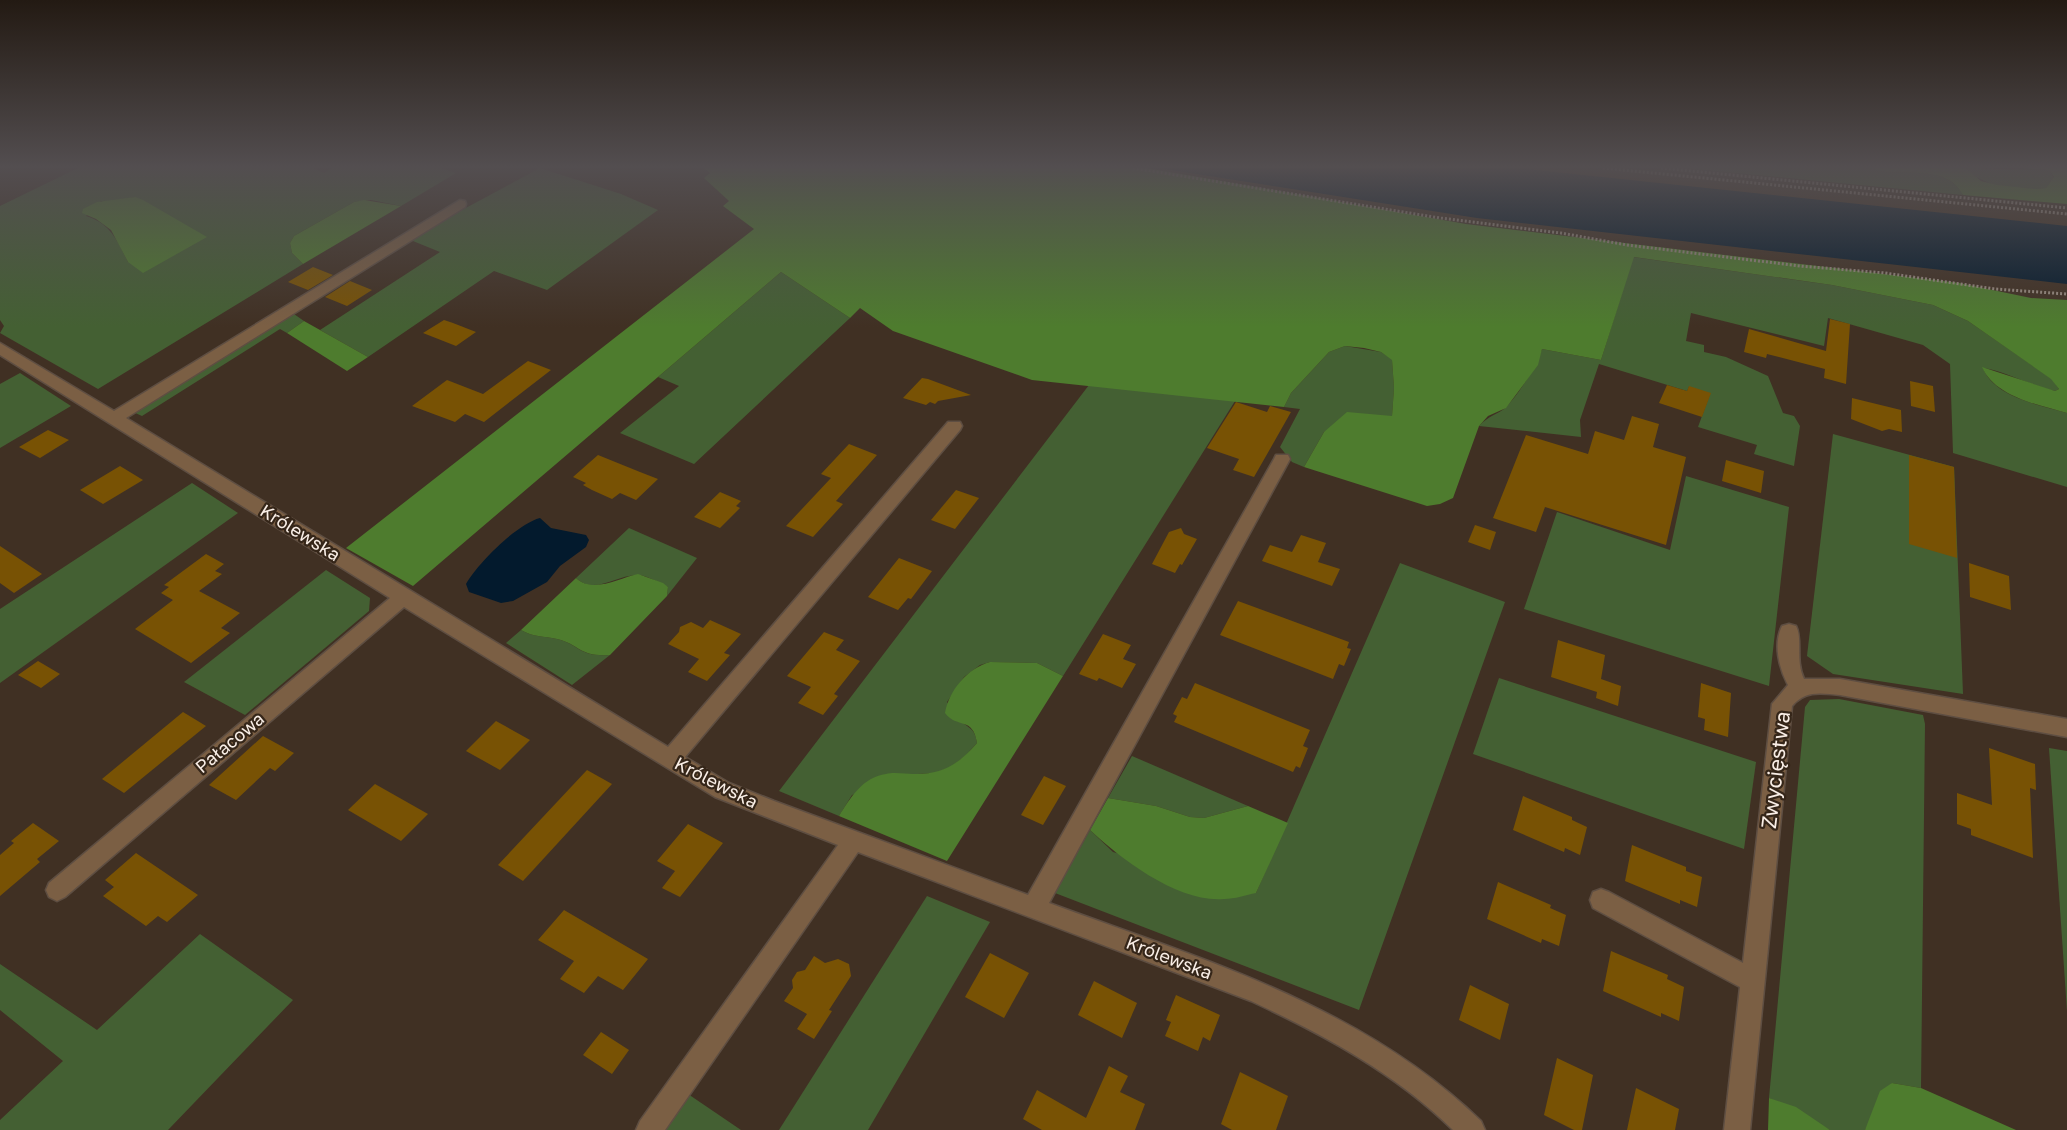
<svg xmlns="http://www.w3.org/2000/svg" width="2067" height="1130" font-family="'Golos Text',sans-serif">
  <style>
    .green { fill: #446033; fill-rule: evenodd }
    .forest { fill: #4e7c2e }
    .water { fill: #031a2d }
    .building { fill: #785204 }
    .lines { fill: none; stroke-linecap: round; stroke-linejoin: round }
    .minor-casing { stroke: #5e4e42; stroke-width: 3 }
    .path { stroke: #998c81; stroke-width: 3; stroke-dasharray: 2 2; stroke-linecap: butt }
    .minor { fill: #7b5f44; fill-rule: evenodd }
    .labels { text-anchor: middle; stroke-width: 4.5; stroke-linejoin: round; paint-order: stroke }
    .street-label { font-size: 18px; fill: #f9eee6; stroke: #352619 }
    .near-street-label { font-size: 21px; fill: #f9eee6; stroke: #352619 }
  </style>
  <rect width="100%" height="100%" fill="#403023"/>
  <g class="green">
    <path d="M78 168H313L324 173 332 168H441L456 173 401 206 371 200 354 202 294 236 290 243 292 253 303 264 98 389 0 333 4 326 0 320V206ZM135 197 128 262C117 240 110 223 86 216L101 201 107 203Z"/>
    <polygon points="540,168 621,194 658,210 547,290 494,271 368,357 320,330 440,252 408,239"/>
    <path d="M1685 168H1871C1900 180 1945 161 1963 195Z"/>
    <path d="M1966 168 2049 170 2054 178 2046 188C2020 192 1984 188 1966 168Z"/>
    <path d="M1633 257 1832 285 1933 305 1968 321 2052 379 2059 389 2055 391C2031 386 2005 371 1983 368 1994 397 2039 405 2067 413V487L1953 453 1950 364 1923 345 1828 318 1824 346 1691 313 1686 341 1704 345V352L1726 357 1768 376 1783 413 1794 416 1800 426 1794 466 1754 454 1757 445 1698 427 1710 394 1689 387 1687 391 1599 364 1580 420 1581 437 1479 426C1489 415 1499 414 1506 407 1519 394 1537 365 1542 349L1601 360Z"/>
    <polygon points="781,272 850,318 694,464 620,433 679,386 658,377"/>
    <polygon points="291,312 304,321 287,333 280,329 142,416 133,412"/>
    <polygon points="1345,346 1381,352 1392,359 1394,388 1392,417 1324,432 1304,467 1292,462 1280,447 1300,409 1284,407 1291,393 1329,352"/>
    <polygon points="20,373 71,406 0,448 0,384"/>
    <path d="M1089 385 1235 401 1063 676 1037 663 990 662 980 665 964 677 947 702C951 708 956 719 963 723 972 730 975 730 977 743L965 756 951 767 935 773 918 774 852 795 839 816 779 791Z"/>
    <polygon points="1833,434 1954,467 1963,694 1833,674 1807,656"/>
    <polygon points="1686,476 1789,507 1769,686 1524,609 1557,512 1670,550"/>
    <polygon points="192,483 238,513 0,683 0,609"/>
    <path d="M629 528 697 558 667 596 668 587C659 583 645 574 636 575 615 576 594 595 576 578Z"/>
    <polygon points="1400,563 1505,602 1359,1010 1055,893 1090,830 1113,852 1256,893"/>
    <polygon points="326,570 370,598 369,611 245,715 184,682"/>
    <path d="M521 630C533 637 543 636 557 639 581 645 578 657 610 655L572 685 506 643Z"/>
    <polygon points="1499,678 1756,762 1744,849 1473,754"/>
    <polygon points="1839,699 1923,715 1925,724 1921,1088 1892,1083 1865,1130 1830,1130 1769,1098 1805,707 1810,700"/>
    <polygon points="2049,748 2067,751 2067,1011"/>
    <polygon points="1132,756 1248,806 1204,818 1190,817 1156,806 1108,798"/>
    <polygon points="927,896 990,922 868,1130 779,1130"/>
    <polygon points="200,934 293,1000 168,1130 0,1130 0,1120 63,1061 0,1010 0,964 97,1030"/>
    <polygon points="688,1094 741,1130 663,1130"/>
  </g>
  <g class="forest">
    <path d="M704 168H1147L1466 224 1959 283 2031 298 2067 300V413C2039 405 1995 397 1982 367L2055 391 2059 389 2051 379 1968 321 1933 305 1832 285 1634 257 1601 360 1542 349 1538 365 1506 408 1488 416 1479 426 1453 498 1440 504 1427 506 1304 467 1324 432 1347 412 1392 416 1394 388 1392 360 1381 352 1364 348 1345 346 1329 352 1291 393 1284 407 1032 380 893 331 860 308 850 318 781 272 413 586 346 548 754 229 723 206 729 201 704 178 710 173Z"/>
    <path d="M1871 168H1966L1981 181 1997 185 2035 189 2046 188 2054 177 2049 170 2021 168H2067V204L1963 195C1945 161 1900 180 1871 168Z"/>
    <polygon points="135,197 143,200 207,237 143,273 128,262 111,230 96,219 82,213 83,209 97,202"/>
    <polygon points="364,200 401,206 303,264 292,253 290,243 294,236 354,202"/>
    <polygon points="304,321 368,357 347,371 287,333"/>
    <path d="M638 574 663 583 668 587 667 596 610 655C579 657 581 645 557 639 543 636 533 637 521 630L576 578C593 594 619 578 638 574Z"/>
    <path d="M990 662 1037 663 1063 676 947 861 839 816C850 798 863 777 886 774 894 772 905 774 913 774 942 775 959 764 977 743 973 716 957 729 945 713 949 690 968 668 990 662Z"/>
    <path d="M1108 798 1156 806 1190 817 1204 818 1248 806 1288 823 1256 893C1246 895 1235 899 1224 899 1179 903 1122 860 1090 830Z"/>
    <polygon points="1892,1083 1921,1088 2016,1130 1865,1130 1880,1091"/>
    <polygon points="1769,1098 1796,1107 1830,1130 1768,1130"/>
  </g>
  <g class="water">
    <polygon points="1158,168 1517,168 2067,226 2067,284 1477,218"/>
    <path d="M540 518 551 528 586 535 589 540 586 547 560 566 547 582 513 601 501 603 469 592 466 584C478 563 517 524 540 518Z"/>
  </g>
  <g class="building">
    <polygon points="313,267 333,275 308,290 288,282"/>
    <polygon points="350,281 372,290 347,306 325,297"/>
    <polygon points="1830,319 1850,324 1846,384 1824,378 1825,369 1767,354 1766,358 1744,352 1749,329 1826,351"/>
    <polygon points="444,320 453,323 476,332 456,346 423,333"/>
    <polygon points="528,361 551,370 484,422 465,414 455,422 412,406 447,380 483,394"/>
    <polygon points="922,378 928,379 971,395 938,401 935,404 930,402 926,405 903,398"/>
    <polygon points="1910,381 1933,386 1935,412 1911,406"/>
    <polygon points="1667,385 1687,391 1689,386 1711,393 1702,417 1659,403"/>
    <polygon points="1852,398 1901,410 1902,432 1889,429 1882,431 1851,419"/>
    <polygon points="1236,402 1267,412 1270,406 1291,412 1254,477 1233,470 1239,459 1207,448"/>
    <polygon points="1632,416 1659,424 1653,447 1686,457 1666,545 1545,507 1536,532 1493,518 1526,435 1588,454 1595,431 1624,440"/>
    <polygon points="48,430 69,440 40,458 19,447"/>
    <polygon points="849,444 877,455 836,501 843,504 813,537 786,526 831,478 821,474"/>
    <polygon points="598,455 640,472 658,479 636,500 620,493 612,499 592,490 583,485 586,483 573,477"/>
    <polygon points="1909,455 1954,467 1957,558 1909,544"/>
    <polygon points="1726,460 1764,471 1761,493 1722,481"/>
    <polygon points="120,466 143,480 103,504 80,490"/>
    <polygon points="956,490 979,498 955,529 931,520"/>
    <polygon points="720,492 741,501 736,506 740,508 720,528 694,517"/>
    <polygon points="1475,525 1496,532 1490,550 1468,542"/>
    <polygon points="1181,528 1184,534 1197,539 1182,565 1180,564 1175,573 1152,564 1169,532"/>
    <polygon points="1301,535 1326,543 1318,562 1340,569 1332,586 1262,561 1270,545 1292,552"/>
    <polygon points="0,546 42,574 14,593 0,583"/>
    <polygon points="206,554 224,564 215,571 222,574 199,591 240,613 221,628 230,633 191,663 135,629 173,600 161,593 169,587 164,585"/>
    <polygon points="899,558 932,571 911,599 908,598 898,610 868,597"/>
    <polygon points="1969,563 2009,576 2011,610 1970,597"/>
    <polygon points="1238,601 1349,642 1347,648 1351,649 1344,666 1339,664 1333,679 1220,635"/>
    <polygon points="710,620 741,634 724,653 730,655 707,681 688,672 699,659 668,644 679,632 680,627 691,622 703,628"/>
    <polygon points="824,632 844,640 836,650 860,661 834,694 838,696 823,715 798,703 811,687 787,676"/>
    <polygon points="1103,634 1131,645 1123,659 1136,664 1122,688 1099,678 1097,681 1079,674"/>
    <polygon points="1558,640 1605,655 1601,679 1621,686 1618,706 1596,698 1597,692 1551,677"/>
    <polygon points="38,661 60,674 41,688 18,675"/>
    <polygon points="1195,683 1310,730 1303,746 1308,748 1300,768 1296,766 1293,772 1174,722 1177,716 1173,714 1182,697 1187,699"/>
    <polygon points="1701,683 1731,693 1728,737 1704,730 1705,719 1698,717"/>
    <polygon points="183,712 206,726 124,793 102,779"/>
    <polygon points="496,721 530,740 500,770 466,751"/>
    <polygon points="263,736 294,753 275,771 270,768 236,800 209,785"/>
    <polygon points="1989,748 2035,764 2036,790 2030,788 2033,858 1971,835 1971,829 1957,824 1957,793 1992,805"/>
    <polygon points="587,770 612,784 523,881 498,865"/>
    <polygon points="1044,776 1066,786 1043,825 1021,815"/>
    <polygon points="375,784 428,814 401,841 348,810"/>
    <polygon points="1523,796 1572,817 1572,820 1587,827 1580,855 1565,848 1564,852 1513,830"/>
    <polygon points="33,823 59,841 37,859 40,862 0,896 0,855 14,843 11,841"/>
    <polygon points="688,824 723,843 680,897 662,888 675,871 657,861"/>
    <polygon points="1632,845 1686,867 1686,871 1702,877 1697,907 1680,900 1680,904 1625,881"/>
    <polygon points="136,853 198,895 167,922 158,916 146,926 103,896 114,887 105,880"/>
    <polygon points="1498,882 1551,905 1550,908 1566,915 1559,946 1542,939 1541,943 1487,919"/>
    <polygon points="564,910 648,959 623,990 598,976 584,993 560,979 574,961 538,940"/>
    <polygon points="1611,951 1668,975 1667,979 1684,987 1679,1021 1661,1013 1661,1017 1603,991"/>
    <polygon points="990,953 1029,973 1004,1018 965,997"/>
    <polygon points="814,956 825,963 838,959 849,964 851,976 829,1010 832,1011 814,1039 797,1029 807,1014 784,1001 793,988 792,980 797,972 805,970"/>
    <polygon points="1094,981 1137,1003 1122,1038 1078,1015"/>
    <polygon points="1470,985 1509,1004 1500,1040 1459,1020"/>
    <polygon points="1176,995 1220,1015 1210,1041 1203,1037 1198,1051 1165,1036 1171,1022 1166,1020"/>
    <polygon points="601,1032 629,1050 612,1074 583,1055"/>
    <polygon points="1557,1058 1593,1075 1582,1130 1574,1130 1544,1115"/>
    <polygon points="1109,1066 1128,1076 1120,1092 1145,1104 1135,1130 1042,1130 1023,1119 1037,1090 1086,1118"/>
    <polygon points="1240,1072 1288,1096 1276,1130 1232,1130 1221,1124"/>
    <polygon points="1636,1088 1679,1109 1675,1130 1627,1130"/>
  </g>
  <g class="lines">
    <defs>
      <g id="minor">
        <path d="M460 200 465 201 466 204 465 207 126 418 668 747 948 422H960L962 426 960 430 685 757 729 783 774 801 1028 895 1274 459 1276 455H1288L1290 459 1049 903C1201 959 1361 1005 1481 1121L1485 1130H1453C1395 1073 1324 1035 1251 1001L858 852 665 1130H636L640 1121 838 845 715 797 404 607 65 897 57 901 49 897 46 890 49 883 390 598 0 355V343L114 411Z"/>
        <path d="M1789 624 1796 626C1803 639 1795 660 1804 679H1840L2067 719V737L1840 695C1821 693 1805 690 1792 706L1750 1130H1724L1740 987 1593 908 1590 900 1593 892 1601 889 1609 892 1743 963 1772 704 1788 685C1779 668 1773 644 1782 626Z"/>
      </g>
    </defs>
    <use href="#minor" class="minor-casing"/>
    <g class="path">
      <polyline points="1133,168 1440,218 1561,233 1627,245 1800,266 1885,273 1995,289 2067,294"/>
      <polyline points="1603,168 2067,214"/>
      <polyline points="1661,168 2067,208"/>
    </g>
    <use href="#minor" class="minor"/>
  </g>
  <linearGradient id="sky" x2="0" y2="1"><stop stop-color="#231a13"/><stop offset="0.51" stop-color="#534e50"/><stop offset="1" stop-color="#534e50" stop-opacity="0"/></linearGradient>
  <rect width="2067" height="327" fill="url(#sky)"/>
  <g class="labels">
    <g class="street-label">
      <text transform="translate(300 533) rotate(32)" y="6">Królewska</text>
      <text transform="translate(230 743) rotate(-40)" y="6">Pałacowa</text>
      <text transform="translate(716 783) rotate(27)" y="6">Królewska</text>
      <text transform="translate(1169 958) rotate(21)" y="6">Królewska</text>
    </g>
    <g class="near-street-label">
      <text transform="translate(1776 770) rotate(-83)" y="7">Zwycięstwa</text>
    </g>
  </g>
</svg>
